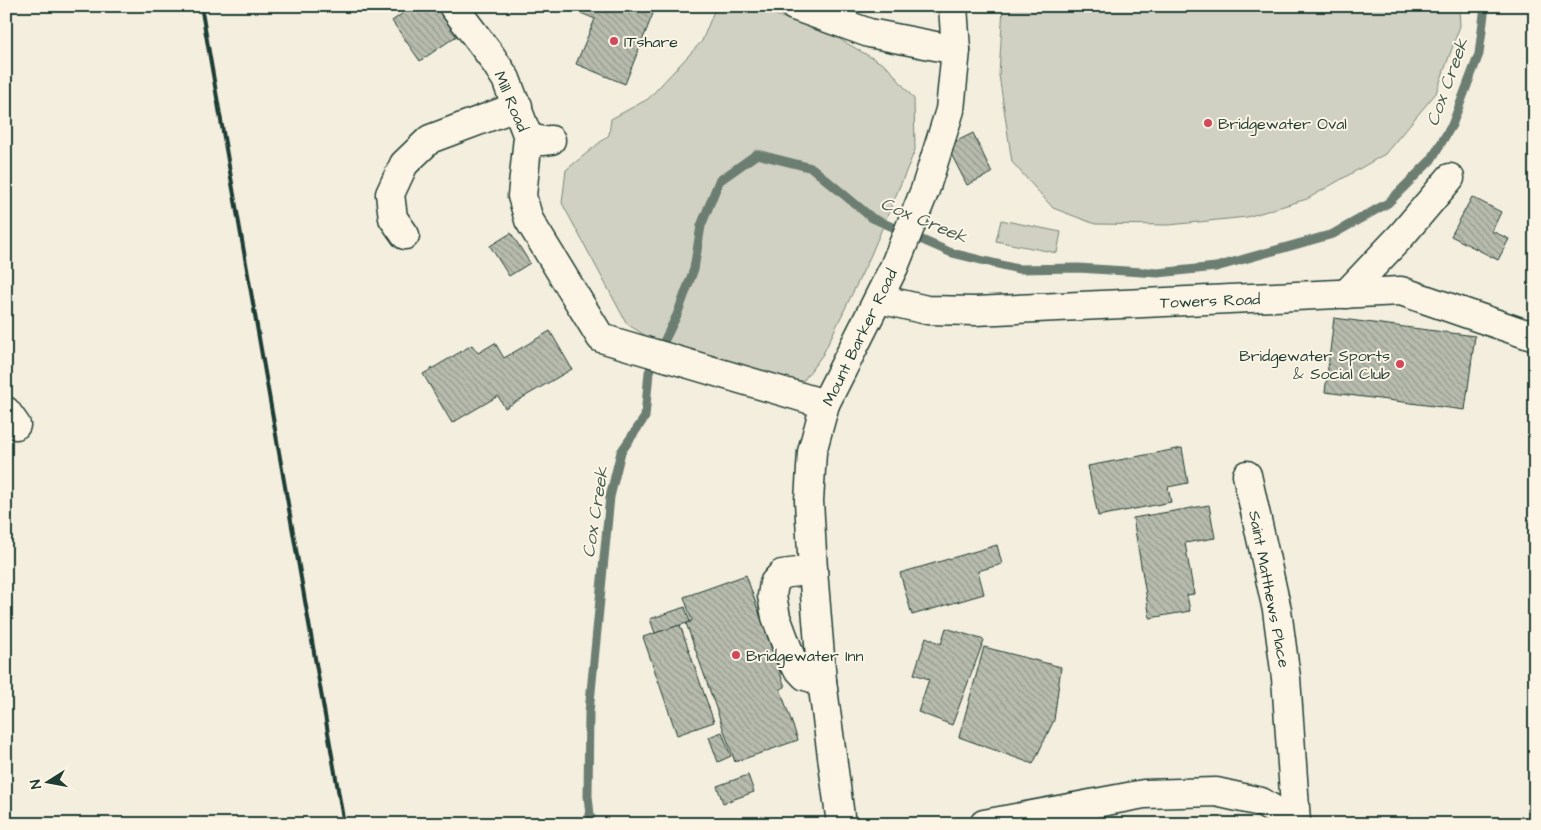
<svg xmlns="http://www.w3.org/2000/svg" width="1541" height="830" font-family="'Architects Daughter',sans-serif">
  <style>
    .green { fill: #d0d1c2; stroke: #78877b }
    .lines { fill: none; stroke-linecap: round; stroke-linejoin: round }
    .stream { stroke: #6c7d72; stroke-width: 9 }
    .building { fill: url(#building-back-hatch); stroke: #1f3d34 }
    .minor-casing { stroke: #1f3d34; stroke-width: 31 }
    .major-casing { stroke: #1f3d34; stroke-width: 31 }
    .minor { stroke: #fcf5e5; stroke-width: 28 }
    .major { stroke: #fcf5e5; stroke-width: 28 }
    .rail { stroke: #1f3d34; stroke-width: 4 }
    .poi-dot { fill: #d1495b; stroke: #fcf5e5; stroke-width: 2 }
    .labels { text-anchor: middle; stroke-width: 4; stroke-linejoin: round; paint-order: stroke }
    .poi-label { font-size: 16px; fill: #1f3d34; stroke: #fcf5e5; text-anchor: start }
    .street-label { font-size: 16px; fill: #1f3d34; stroke: #fcf5e5 }
    .water-label { font-size: 18px; font-style: italic; fill: #465d53; stroke: #fcf5e5 }
  </style>
  <defs>
    <pattern id="building-back-hatch" width="6" height="6" patternUnits="userSpaceOnUse" patternTransform="scale(1.25)"><rect width="6" height="6" fill="#b8bcae"/><path d="M-1 5l2 2M0 0l6 6M5-1l2 2" fill="none" stroke="#959a8e"/></pattern>
  </defs>
  <rect width="100%" height="100%" fill="#f3eede"/>
  <filter id="ink" filterUnits="userSpaceOnUse"><feTurbulence type="fractalNoise" baseFrequency=".02" numOctaves="2"/><feDisplacementMap in="SourceGraphic" scale="10" xChannelSelector="R" yChannelSelector="G"/><feConvolveMatrix kernelMatrix="1 2 1 2 8 2 1 2 1" color-interpolation-filters="sRGB"/></filter>
  <g filter="url(#ink)">
    <g class="green">
      <polygon points="716,6 751,6 836,37 888,67 914,99 915,150 870,257 823,354 804,380 792,383 646,336 627,324 562,203 566,170 609,135 611,119 648,99 702,41"/>
      <polygon points="1003,6 1459,6 1460,26 1436,93 1385,154 1307,199 1247,217 1169,225 1095,224 1053,208 1012,162 999,75"/>
      <polygon points="1001,220 1061,232 1057,253 996,241"/>
    </g>
    <g class="lines">
      <polyline class="stream" points="591,824 588,796 589,712 610,497 621,452 645,417 649,372 677,315 694,269 701,226 719,181 757,154 812,168 872,218 952,253 1018,269 1078,268 1158,273 1216,267 1333,234 1388,203 1431,160 1452,125 1479,54 1485,6"/>
    </g>
    <g class="building">
      <polygon points="413,6 439,6 458,35 420,61 392,21"/>
      <polygon points="575,6 656,6 625,84 576,64 595,19 574,10"/>
      <polygon points="973,133 992,173 967,185 947,146"/>
      <polygon points="1472,197 1501,212 1492,231 1509,239 1498,260 1451,236"/>
      <polygon points="511,233 530,263 509,276 490,246"/>
      <polygon points="1334,318 1475,336 1465,410 1325,392"/>
      <polygon points="550,331 572,369 505,408 498,396 452,423 423,374 472,345 478,353 495,343 504,358"/>
      <polygon points="1182,448 1188,483 1168,487 1171,502 1098,516 1088,466"/>
      <polygon points="1209,505 1215,538 1185,543 1194,594 1187,595 1190,611 1150,618 1133,518"/>
      <polygon points="997,545 1002,564 978,571 984,594 912,615 900,573"/>
      <polygon points="746,575 785,687 780,689 798,740 735,762 686,623 692,621 684,597"/>
      <polygon points="685,607 690,622 655,633 650,619"/>
      <polygon points="680,625 714,722 677,735 643,637"/>
      <polygon points="946,628 984,640 952,725 918,712 929,679 914,674 926,637 941,644"/>
      <polygon points="984,647 1061,667 1054,720 1033,764 959,737"/>
      <polygon points="722,732 731,756 718,762 709,737"/>
      <polygon points="748,775 754,792 723,803 717,786"/>
    </g>
    <g class="lines">
      <defs>
        <g id="minor">
          <polyline points="453,6 491,56 506,79 528,137 522,196 529,220 601,338 825,404"/>
          <polyline points="528,137 542,141 551,140"/>
          <polyline points="405,235 393,218 390,194 404,164 430,139 518,106"/>
          <polyline points="1346,294 1401,236 1450,178"/>
          <polyline points="879,299 927,310 975,311 1401,291 1535,337"/>
          <polyline points="6,411 16,425"/>
          <polyline points="1247,475 1277,610 1286,678 1296,822"/>
          <polyline points="813,570 782,574 774,583 772,596 776,617 793,663 805,676 822,681"/>
          <polyline points="984,824 1144,794 1216,792 1261,802 1297,824"/>
        </g>
        <g id="major">
          <polyline points="794,6 869,33 956,50"/>
          <polyline points="841,824 822,681 813,570 809,501 812,452 825,404 894,267 925,190 950,110 956,50 953,6"/>
        </g>
      </defs>
      <use href="#minor" class="minor-casing"/>
      <use href="#major" class="major-casing"/>
      <use href="#minor" class="minor"/>
      <use href="#major" class="major"/>
      <polyline class="rail" points="201,6 344,824"/>
    </g>
  </g>
  <g class="poi-dot">
    <circle cx="614" cy="41" r="5"/>
    <circle cx="1208" cy="123" r="5"/>
    <circle cx="1400" cy="364" r="5"/>
    <circle cx="736" cy="655" r="5"/>
  </g>
  <g class="labels">
    <g class="poi-label">
      <text x="624" y="47">ITshare</text>
      <text x="1218" y="129">Bridgewater Oval</text>
      <text x="1390" y="361" text-anchor="end">Bridgewater Sports<tspan x="1390" dy="18">&amp; Social Club</tspan></text>
      <text x="746" y="661">Bridgewater Inn</text>
    </g>
    <g class="street-label">
      <text transform="translate(512 101) rotate(67)" y="6">Mill Road</text>
      <text transform="translate(1210 300) rotate(-2)" y="6">Towers Road</text>
      <text transform="translate(859 337) rotate(-64)" y="6">Mount Barker Road</text>
      <text transform="translate(1270 589) rotate(79)" y="6">Saint Matthews Place</text>
    </g>
    <g class="water-label">
      <text transform="translate(1447 82) rotate(-70)" y="6">Cox Creek</text>
      <text transform="translate(924 220) rotate(23)" y="6">Cox Creek</text>
      <text transform="translate(595 512) rotate(-81)" y="6">Cox Creek</text>
    </g>
  </g>
  <rect width="1541" height="830" fill="none" stroke="#fcf5e5" stroke-width="25"/>
  <rect x="12" y="12" width="1516" height="805" fill="none" stroke="#1f3d34" stroke-width="2" filter="url(#ink)"/>
  <g transform="translate(48 782) rotate(259)" stroke="#fcf5e5" stroke-width="4" paint-order="stroke">
  <path d="M0-4L9 19L0 12L-9 19Z" fill="#1f3d34"/>
  <text y="-8" font-size="14" font-weight="bold" text-anchor="middle" fill="#1f3d34">N</text>
  </g>
</svg>
